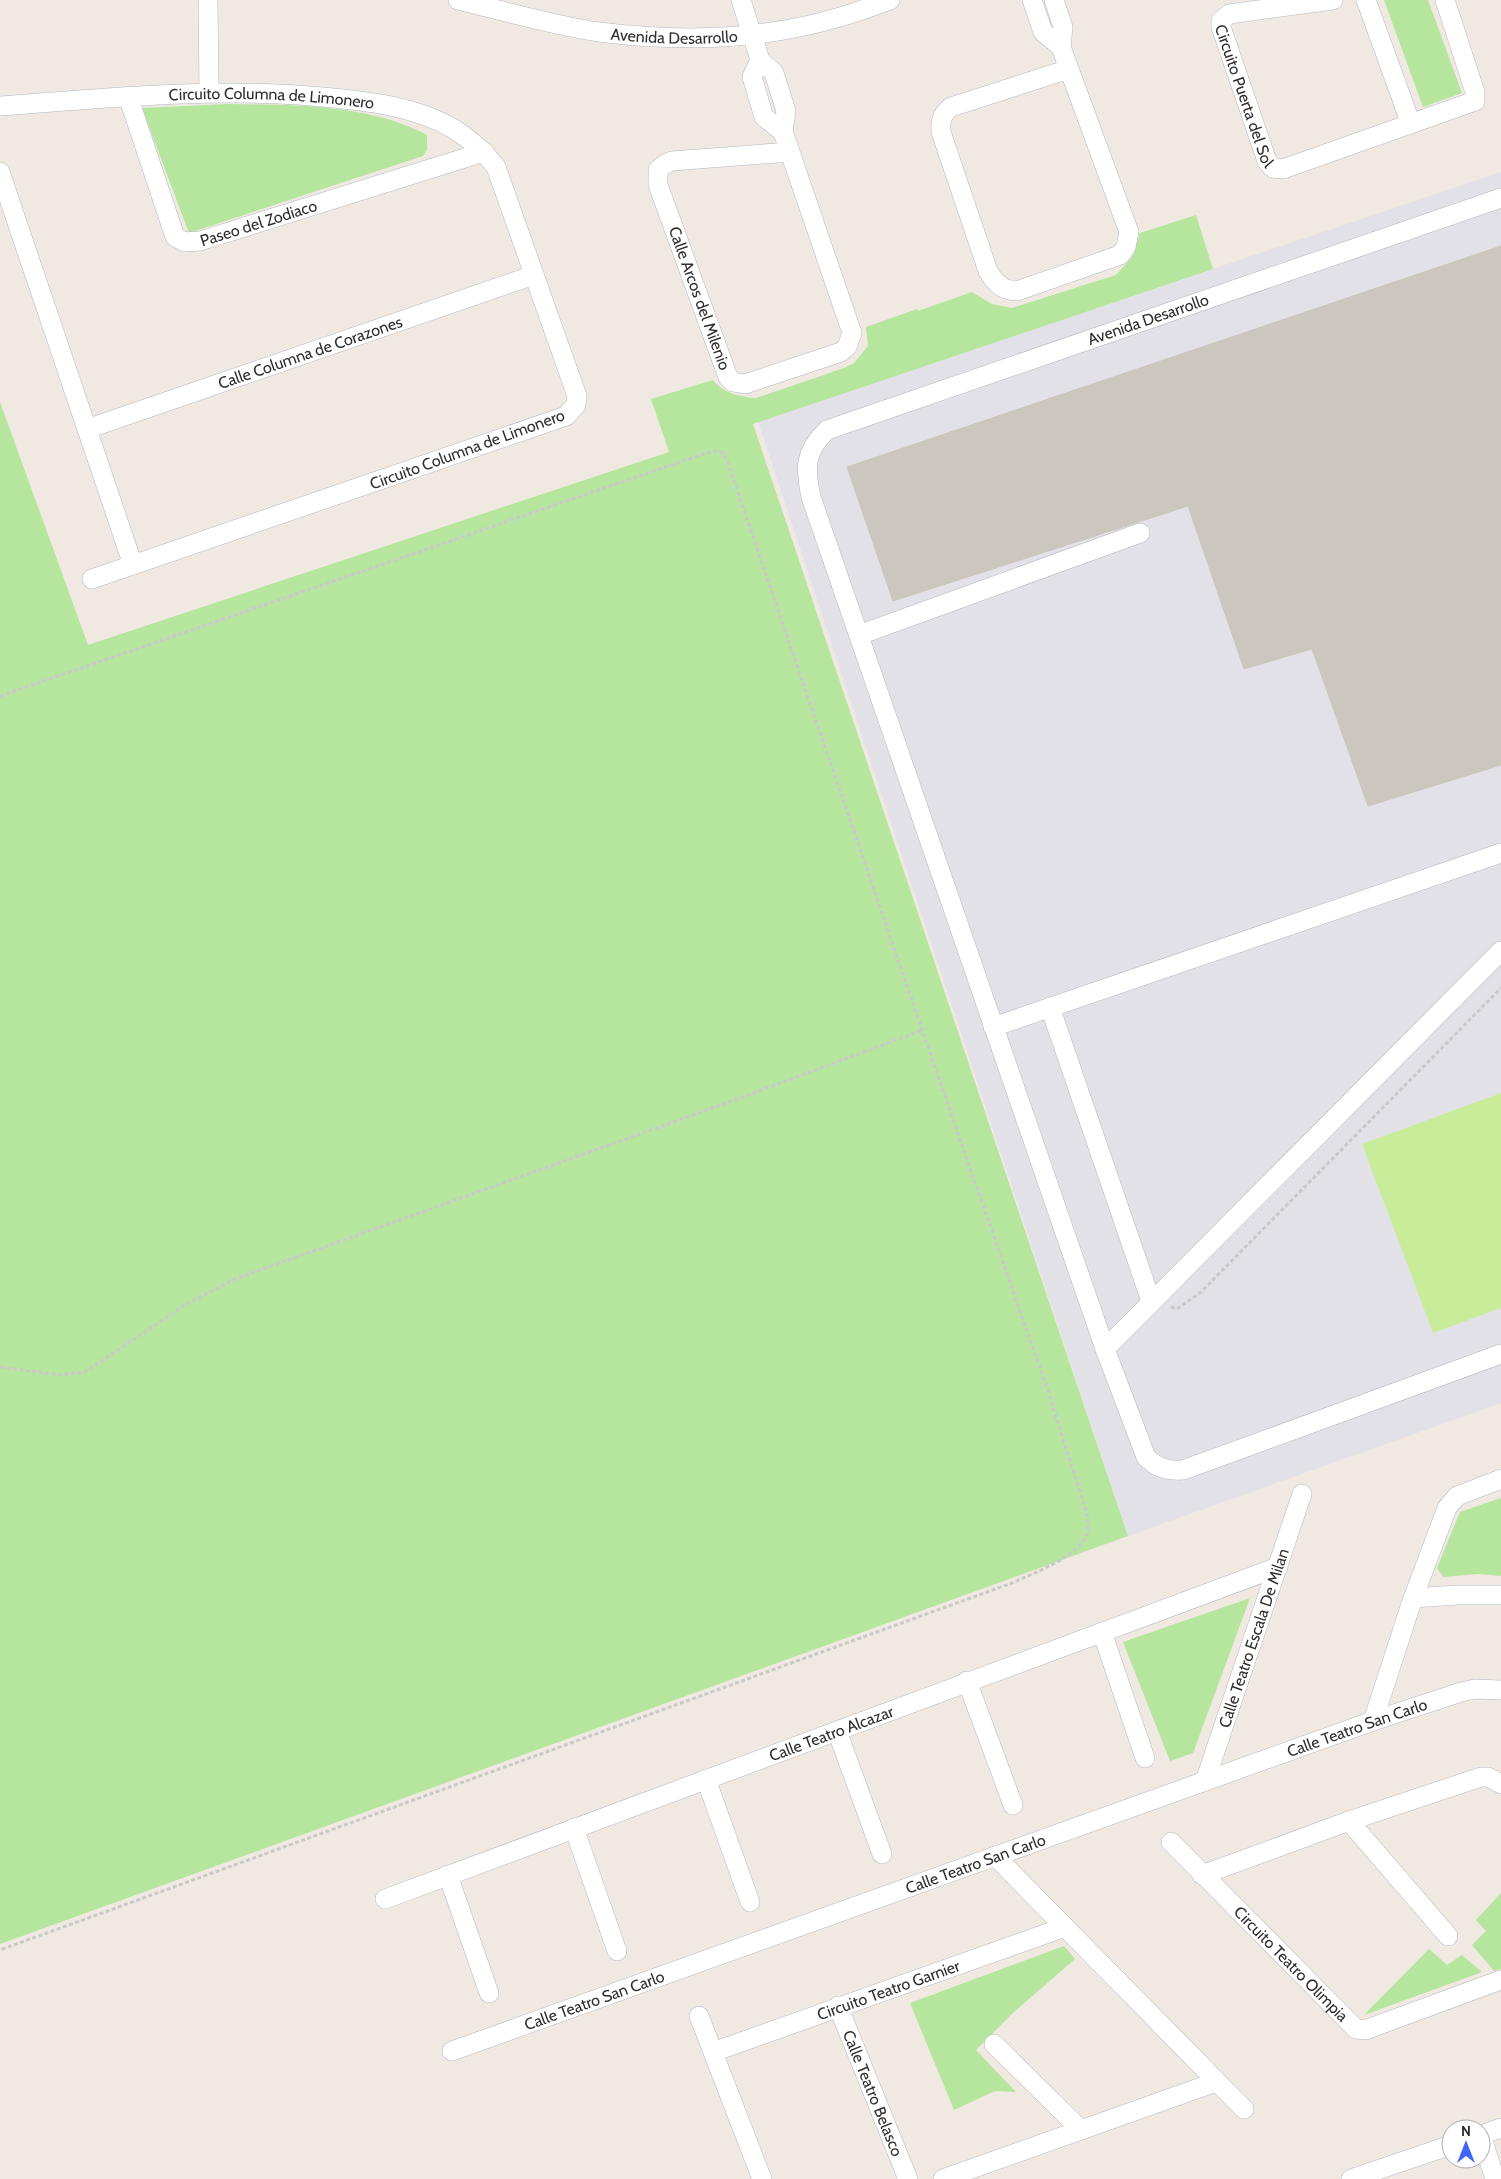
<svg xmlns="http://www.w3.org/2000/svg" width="1501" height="2179" font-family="Cabin,sans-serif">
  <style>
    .industrial { fill: #e3e1e8 }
    .green { fill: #b6e59e }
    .pitch { fill: #c9ec9a }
    .building { fill: #cbc7bf; stroke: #cbc5ba }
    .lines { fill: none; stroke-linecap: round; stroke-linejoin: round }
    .minor-casing { stroke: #b4b7c1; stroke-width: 20 }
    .path { stroke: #c9c9c9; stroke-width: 3; stroke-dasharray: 4 2.5; stroke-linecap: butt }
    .minor { stroke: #fff; stroke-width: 19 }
    .labels { text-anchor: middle; stroke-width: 4; stroke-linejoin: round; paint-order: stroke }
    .street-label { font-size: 16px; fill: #2e2e2e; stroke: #fff }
  </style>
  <rect width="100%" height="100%" fill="#efe9e1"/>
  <polygon class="industrial" points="1501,172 1501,1403 1128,1536 758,422"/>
  <g class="green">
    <polygon points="1384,0 1428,0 1462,93 1423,107"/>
    <path d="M228 104C294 105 367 104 427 135V150L423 156 189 233 142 108Z"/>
    <path d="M1196 215 1213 269 753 424 1128 1536 0 1944V402L88 645 669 452 651 399 713 380C723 393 739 397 756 398L844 368 854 363 868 346 866 327 917 309 918 311 972 292 992 304 1012 308 1116 275 1132 257 1140 233Z"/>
    <polygon points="1501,1498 1501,1576 1478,1574 1443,1577 1437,1568 1460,1512"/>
    <polygon points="1250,1598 1193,1753 1170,1761 1123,1642"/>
    <polygon points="1501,1893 1501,1969 1494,1971 1472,1945 1486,1931 1476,1920"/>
    <polygon points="1064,1946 1075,1959 1015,2011 976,2050 1016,2092 995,2091 954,2110 910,2003"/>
    <polygon points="1429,1949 1447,1965 1462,1955 1482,1972 1364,2015"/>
  </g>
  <polygon class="pitch" points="1501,1093 1501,1308 1433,1333 1362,1144"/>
  <polygon class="building" points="1501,246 1501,765 1368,806 1312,649 1244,669 1188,506 893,601 847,467"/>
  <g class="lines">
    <defs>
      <g id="minor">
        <polyline points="208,0 209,92"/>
        <path id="s1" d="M458 0C505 11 551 25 599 32 678 42 763 40 840 17 857 12 873 6 890 0"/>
        <polyline points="741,0 760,60 774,73 786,111 783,132 790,152 852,333 847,347 841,352 745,384 733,382 728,377 658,185 658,170 665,164 672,161 790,152"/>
        <polyline points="1032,0 1043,32 1061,47"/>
        <path d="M1054 0 1063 27 1061 47 1129 232 1126 247 1120 255 1017 291C1002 290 996 284 988 271L941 132C940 121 942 114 951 107L1069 69"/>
        <path id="s2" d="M1333 0 1229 14 1221 21V27L1267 161 1273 168 1283 169 1475 101V92L1445 0"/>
        <polyline points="1366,0 1411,124"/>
        <polyline points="760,60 752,77 764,117 783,132"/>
        <path id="s3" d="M128 96 175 237 185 242 200 241 484 152"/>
        <path id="s4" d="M0 106C107 98 215 87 322 97 367 101 415 106 454 129 471 140 484 151 496 167L577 396 576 405 566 416 92 579"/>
        <polyline points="0,172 133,565"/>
        <path d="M1501 198 827 430C804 452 805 468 811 497L1105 1349 1146 1457C1157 1468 1167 1471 1183 1470L1501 1354"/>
        <path id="s5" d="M87 429 534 275"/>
        <polyline points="859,635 1140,533"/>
        <polyline points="1050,1007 1151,1301"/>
        <polyline points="993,1027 1501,853"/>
        <polyline points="1105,1349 1501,951"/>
        <polyline points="1413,1598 1457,1595 1501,1595"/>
        <polyline points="1102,1632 1145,1758"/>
        <polyline points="967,1681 1013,1805"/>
        <polyline points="1373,1721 1413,1598 1447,1508 1457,1496 1501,1479"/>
        <polyline points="837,1731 882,1854"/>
        <polyline points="706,1779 750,1902"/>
        <path id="s6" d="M1205 1781 1302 1494"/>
        <polyline points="1349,1821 1448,1936"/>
        <polyline points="574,1828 617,1951"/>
        <path id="s7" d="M1171 1842 1356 2029 1365 2030 1501 1980"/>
        <polyline points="995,1856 1244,2109"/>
        <polyline points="448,1875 489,1993"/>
        <polyline points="1202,1875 1349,1821 1481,1777 1488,1777 1501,1784"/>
        <path id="s8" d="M385 1899 1278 1567"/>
        <path id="s9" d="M838 2006 908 2179"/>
        <polyline points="699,2016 762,2179"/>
        <polyline points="994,2044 1080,2129"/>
        <path id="s10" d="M452 2051 1373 1721 1461 1692 1475 1689 1501 1690"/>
        <path id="s11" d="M713 2052 1065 1927"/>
        <polyline points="1481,2135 1495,2179"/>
        <polyline points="1481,2135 1501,2128"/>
        <polyline points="943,2179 1216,2082"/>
        <polyline points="1351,2179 1451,2145"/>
      </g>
    </defs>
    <use href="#minor" class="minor-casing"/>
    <g class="path">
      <path d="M0 696 706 453 716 451 723 453 727 461 943 1091 1048 1391 1087 1514C1087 1520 1089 1527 1087 1533 1080 1557 1033 1573 1012 1583L0 1950"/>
      <polyline points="1171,1307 1177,1309 1201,1292 1501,988"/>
      <polyline points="0,1367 61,1375 85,1372 185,1305 235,1279 754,1093 923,1030"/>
    </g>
    <use href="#minor" class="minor"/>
  </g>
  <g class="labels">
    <g class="street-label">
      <text dy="6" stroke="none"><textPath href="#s1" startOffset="220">Avenida Desarrollo</textPath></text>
      <text dy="6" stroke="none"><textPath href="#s2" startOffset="194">Circuito Puerta del Sol</textPath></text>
      <text dy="6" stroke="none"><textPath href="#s4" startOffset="272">Circuito Columna de Limonero</textPath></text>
      <text dy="6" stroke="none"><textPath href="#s3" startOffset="236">Paseo del Zodiaco</textPath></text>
      <text transform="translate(700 298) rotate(70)" y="6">Calle Arcos del Milenio</text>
      <text transform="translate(1148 319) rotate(-19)" y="6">Avenida Desarrollo</text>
      <text dy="6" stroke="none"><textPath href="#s5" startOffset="236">Calle Columna de Corazones</textPath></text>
      <text transform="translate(467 449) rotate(-20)" y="6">Circuito Columna de Limonero</text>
      <text dy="6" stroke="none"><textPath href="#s6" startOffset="151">Calle Teatro Escala De Milan</textPath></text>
      <text dy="6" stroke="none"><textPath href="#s10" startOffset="961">Calle Teatro San Carlo</textPath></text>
      <text dy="6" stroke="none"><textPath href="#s8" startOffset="476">Calle Teatro Alcazar</textPath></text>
      <text dy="6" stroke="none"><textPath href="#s10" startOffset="556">Calle Teatro San Carlo</textPath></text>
      <text dy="6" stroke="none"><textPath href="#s7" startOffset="171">Circuito Teatro Olimpia</textPath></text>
      <text dy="6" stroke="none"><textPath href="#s11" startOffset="186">Circuito Teatro Garnier</textPath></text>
      <text dy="6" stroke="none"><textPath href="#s10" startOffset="151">Calle Teatro San Carlo</textPath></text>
      <text dy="6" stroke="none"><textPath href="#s9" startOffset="94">Calle Teatro Belasco</textPath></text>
    </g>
  </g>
  <g transform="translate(1466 2144)"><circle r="24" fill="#ffffff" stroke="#ababab"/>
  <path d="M0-4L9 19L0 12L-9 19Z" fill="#4264fb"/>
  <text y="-8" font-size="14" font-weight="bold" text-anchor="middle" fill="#2e2e2e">N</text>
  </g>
</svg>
